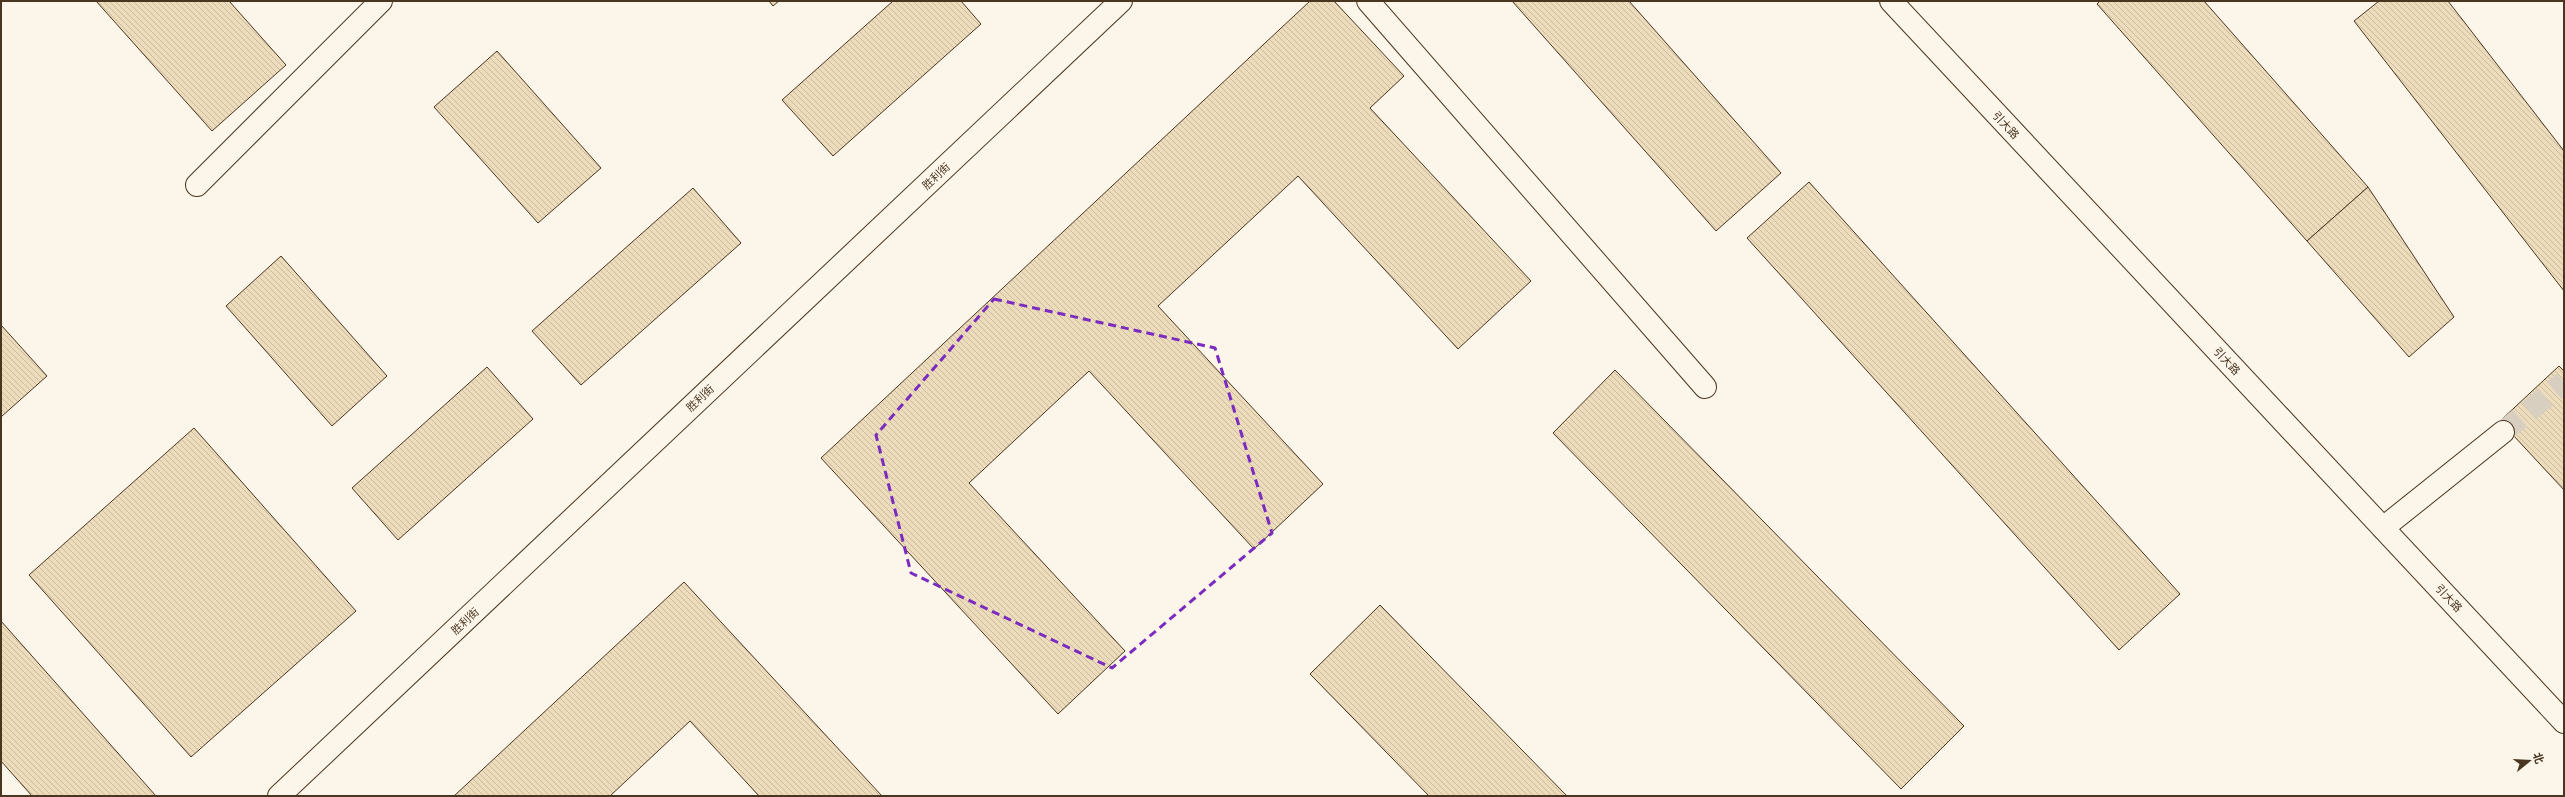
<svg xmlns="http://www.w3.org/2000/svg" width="2565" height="797" font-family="'Noto Sans','Noto Sans SC',sans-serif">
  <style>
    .building { fill: url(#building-back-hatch); stroke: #4a3520 }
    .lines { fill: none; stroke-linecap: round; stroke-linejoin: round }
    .minor-tunnel { stroke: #d8cfc1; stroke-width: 22; stroke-dasharray: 22 11; stroke-linecap: butt }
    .minor-casing { stroke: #4a3520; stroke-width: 24 }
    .minor { stroke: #fbf6e9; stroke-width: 22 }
    .marked { fill: none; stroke: #7b2cbf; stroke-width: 3; stroke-dasharray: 8 5; stroke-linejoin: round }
    .labels { text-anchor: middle; stroke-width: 3; stroke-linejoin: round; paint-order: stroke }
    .street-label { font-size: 11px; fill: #4a3520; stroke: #fbf6e9 }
  </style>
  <defs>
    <pattern id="building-back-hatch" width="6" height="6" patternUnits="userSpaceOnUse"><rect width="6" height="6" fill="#ecdcbc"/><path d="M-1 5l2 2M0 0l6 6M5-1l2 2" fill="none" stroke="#ccbda1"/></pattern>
  </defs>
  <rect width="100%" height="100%" fill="#fbf6e9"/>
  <g class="building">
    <polygon points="96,1 229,1 286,65 212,131"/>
    <polygon points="769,1 779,1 773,6"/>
    <polygon points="893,1 961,1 981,24 833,156 782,100"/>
    <polygon points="1310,1 1334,1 1404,76 1370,108 1531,281 1458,349 1298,176 1158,306 1323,484 1254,549 1089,371 969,483 1125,651 1058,714 821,458"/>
    <polygon points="1512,1 1629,1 1781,173 1716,231"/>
    <polygon points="2100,1 2204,1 2368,187 2307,241 2097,4"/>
    <polygon points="2379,1 2448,1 2564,151 2564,291 2354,21"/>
    <polygon points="497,51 601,168 538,223 434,107"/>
    <polygon points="1809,182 2180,594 2119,650 1747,238"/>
    <polygon points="2368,187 2454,317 2409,357 2307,241"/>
    <polygon points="693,188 741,243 581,385 532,331"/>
    <polygon points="281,256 387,376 332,426 226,306"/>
    <polygon points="1,325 47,376 1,417"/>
    <polygon points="2559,366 2564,371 2564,490 2500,421"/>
    <polygon points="487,367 533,419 398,540 352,488"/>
    <polygon points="1615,370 1964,726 1901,789 1553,433"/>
    <polygon points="194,428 356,611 191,757 29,575"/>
    <polygon points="684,582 882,796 759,796 690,721 610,796 454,796"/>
    <polygon points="1380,605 1567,796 1429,796 1310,674"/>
    <polygon points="1,621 156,796 32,796 1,761"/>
  </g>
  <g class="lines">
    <polyline class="minor-tunnel" points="2503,432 2564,382"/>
    <defs>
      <g id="minor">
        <polyline points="1368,1 1705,387"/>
        <polyline points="1891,1 2564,722"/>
        <polyline points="197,185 381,1"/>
        <polyline points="2383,528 2503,432"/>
        <polyline points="279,796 1121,1"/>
      </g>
    </defs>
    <use href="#minor" class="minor-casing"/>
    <use href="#minor" class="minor"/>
  </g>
  <path class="marked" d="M994 299 1215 348 1272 533 1112 668 911 573 876 435Z"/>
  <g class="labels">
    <g class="street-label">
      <text transform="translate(2006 125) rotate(47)" y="4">引大路</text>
      <text transform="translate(936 176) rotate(-43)" y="4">胜利街</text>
      <text transform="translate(2227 361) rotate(47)" y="4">引大路</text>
      <text transform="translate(700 398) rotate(-43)" y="4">胜利街</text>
      <text transform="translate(2449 598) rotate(47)" y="4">引大路</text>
      <text transform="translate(465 621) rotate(-43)" y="4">胜利街</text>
    </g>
  </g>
  <rect width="2565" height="797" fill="none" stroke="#4a3520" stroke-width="4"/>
  <g transform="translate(2529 761) rotate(72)" stroke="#fbf6e9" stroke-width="3" paint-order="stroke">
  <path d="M0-3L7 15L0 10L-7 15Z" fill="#4a3520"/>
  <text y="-6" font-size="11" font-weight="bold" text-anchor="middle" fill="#4a3520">北</text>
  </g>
</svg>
